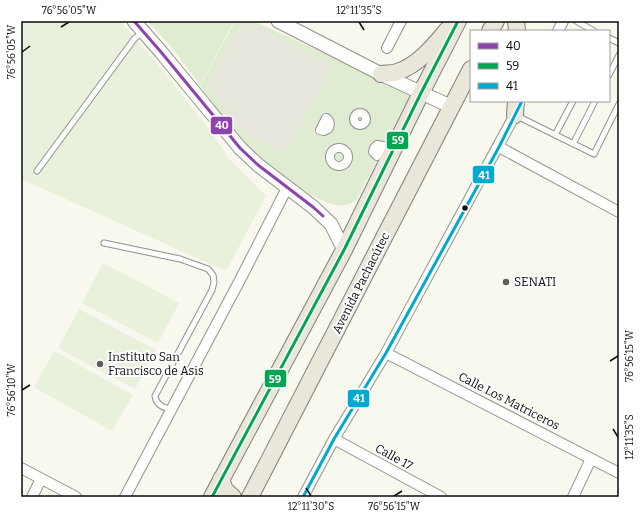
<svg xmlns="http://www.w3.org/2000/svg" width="640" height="518" font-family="Bitter,serif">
<rect width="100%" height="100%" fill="#f8f8ef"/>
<path fill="#dfecd2" d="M147 21H234L200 85 170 45Z
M235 21H253L348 64 410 95 357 199C343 211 329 204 315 197 306 193 296 189 287 183 253 162 224 118 200 86Z"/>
<path fill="#e9f0db" d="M21 21H120L156 62 210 130 229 159 266 196 226 271 21 179Z
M103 263 179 303 158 343 82 303Z
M79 309 156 350 135 389 58 348Z
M54 351 133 395 112 431 34 387Z"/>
<path fill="#e7e6dc" d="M248 23H250L332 65 285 154 242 132 208 85 235 33Z"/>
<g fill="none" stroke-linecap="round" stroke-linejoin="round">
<g stroke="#92928e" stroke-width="7">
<path id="service" d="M576 21 594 31
M609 38 619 43
M609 75 619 55
M517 116 594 154 619 104
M555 135 573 101
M573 144 595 101
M37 171 135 38 143 32
M104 243 180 259 208 269 213 275 214 282 212 290 155 396C156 405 163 407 171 410"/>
</g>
<g stroke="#92928e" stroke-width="10">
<path id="pedestrian" d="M354 119a6 6 0 1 1 12 0a6 6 0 1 1-12 0Z
M326 118C330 120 331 125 328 129L324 131 320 130Z
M377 145 383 146 377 156 373 152 374 148Z
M330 157a9 9 0 1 1 18 0a9 9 0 1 1-18 0Z"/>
</g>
<g stroke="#92928e" stroke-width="12">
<path id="minor" d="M558 31 563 21
M387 48 401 21
M499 147 619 212
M386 353 619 473
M334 439 441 497
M21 468 76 497
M32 497 41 479
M125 497 241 278 287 188
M303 497 334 439 386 353 517 111
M573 497 591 459"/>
</g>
<g stroke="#92928e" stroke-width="15">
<path id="tertiary" d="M134 21 161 52 240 148 258 165 313 207 331 224 344 250
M278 21 381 74 452 107"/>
</g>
<g stroke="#7f7f7b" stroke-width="18">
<path id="primary" d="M516 21 517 31
M490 31 496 21
M381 74C386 73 392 74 397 72 417 66 434 46 447 30
M515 115 516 101
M221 479 225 490 233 497
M212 497 344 250 421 93 458 21
M250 497 471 69"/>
</g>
<use href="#service" stroke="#fefefd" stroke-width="5"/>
<use href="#pedestrian" stroke="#fefefd" stroke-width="8"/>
<use href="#minor" stroke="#fefefd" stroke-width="10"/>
<use href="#tertiary" stroke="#fefefd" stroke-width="13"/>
<use href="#primary" stroke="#e9e7da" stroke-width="16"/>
<g stroke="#fff" stroke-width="6">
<path id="bus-1" d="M134 21 161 52 240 148 258 165 313 207 323 216"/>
</g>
<g stroke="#fff" stroke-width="6">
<path id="bus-2" d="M212 497 344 250 421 93 458 21"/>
</g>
<g stroke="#fff" stroke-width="6">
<path id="bus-3" d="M303 497 334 439 386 353 499 147 522 101"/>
</g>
<use href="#bus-1" stroke="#8e44ad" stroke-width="3"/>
<use href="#bus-2" stroke="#00a651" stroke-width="3"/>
<use href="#bus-3" stroke="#00a9ce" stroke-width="3"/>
</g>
<path fill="none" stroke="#0b0b0b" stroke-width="1.5" d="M359 22 364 30M61 27 69 22M22 52 30 46M610 361 618 356M22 390 30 385M613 429 618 437M306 488 311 496M394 496 402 491"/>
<circle fill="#0b0b0b" stroke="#fff" stroke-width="1.5" cx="465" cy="208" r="3.5"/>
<g fill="#5e5e5b" stroke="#fff" stroke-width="1.5">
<circle cx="506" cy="282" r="4"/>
<circle cx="100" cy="364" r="4"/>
</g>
<g text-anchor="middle" stroke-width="4" stroke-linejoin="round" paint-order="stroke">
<g font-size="12" fill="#0b0b0b" stroke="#fff" text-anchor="start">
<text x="514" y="286">SENATI</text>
<text x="108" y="361">Instituto San<tspan x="108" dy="14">Francisco de Asis</tspan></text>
</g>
<g font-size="12" fill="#0b0b0b" stroke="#fff">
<text transform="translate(361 283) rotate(-63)" y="4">Avenida Pachacútec</text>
<text transform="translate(509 401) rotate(27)" y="4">Calle Los Matriceros</text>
<text transform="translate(394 457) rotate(29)" y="4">Calle 17</text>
</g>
</g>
<g stroke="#fff" stroke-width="1.5">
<rect x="210" y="116" width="23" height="19" rx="4" fill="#8e44ad"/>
<rect x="386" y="131" width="23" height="19" rx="4" fill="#00a651"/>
<rect x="472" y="165" width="23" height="19" rx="4" fill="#00a9ce"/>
<rect x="264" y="369" width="23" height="19" rx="4" fill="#00a651"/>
<rect x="347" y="389" width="23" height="19" rx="4" fill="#00a9ce"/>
</g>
<g font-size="11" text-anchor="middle" font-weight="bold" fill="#fff">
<text x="222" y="129">40</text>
<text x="398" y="144">59</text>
<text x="484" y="179">41</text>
<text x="275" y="383">59</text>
<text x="359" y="402">41</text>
</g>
<rect width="640" height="518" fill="none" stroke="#ffffff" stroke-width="44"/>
<rect x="470" y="30" width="140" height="72" fill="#ffffff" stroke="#9d9d9d"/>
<rect x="478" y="43" width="20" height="6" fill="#8e44ad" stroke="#9d9d9d"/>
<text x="506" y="50" font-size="12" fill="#0b0b0b">40</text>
<rect x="478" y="63" width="20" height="6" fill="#00a651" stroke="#9d9d9d"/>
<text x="506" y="70" font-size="12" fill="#0b0b0b">59</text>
<rect x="478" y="83" width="20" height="6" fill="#00a9ce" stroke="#9d9d9d"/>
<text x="506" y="90" font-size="12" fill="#0b0b0b">41</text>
<rect x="22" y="22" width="596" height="474" fill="none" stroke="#0b0b0b" stroke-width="1.5"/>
<g font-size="10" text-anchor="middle" fill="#0b0b0b">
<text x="69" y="14">76°56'05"W</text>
<text x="359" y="14">12°11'35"S</text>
<text transform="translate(11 52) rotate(-90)" y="4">76°56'05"W</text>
<text transform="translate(629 356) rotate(-90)" y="4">76°56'15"W</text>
<text transform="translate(11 390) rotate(-90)" y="4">76°56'10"W</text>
<text transform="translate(629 437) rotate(-90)" y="4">12°11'35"S</text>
<text x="311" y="510">12°11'30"S</text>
<text x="394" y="510">76°56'15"W</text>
</g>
</svg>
